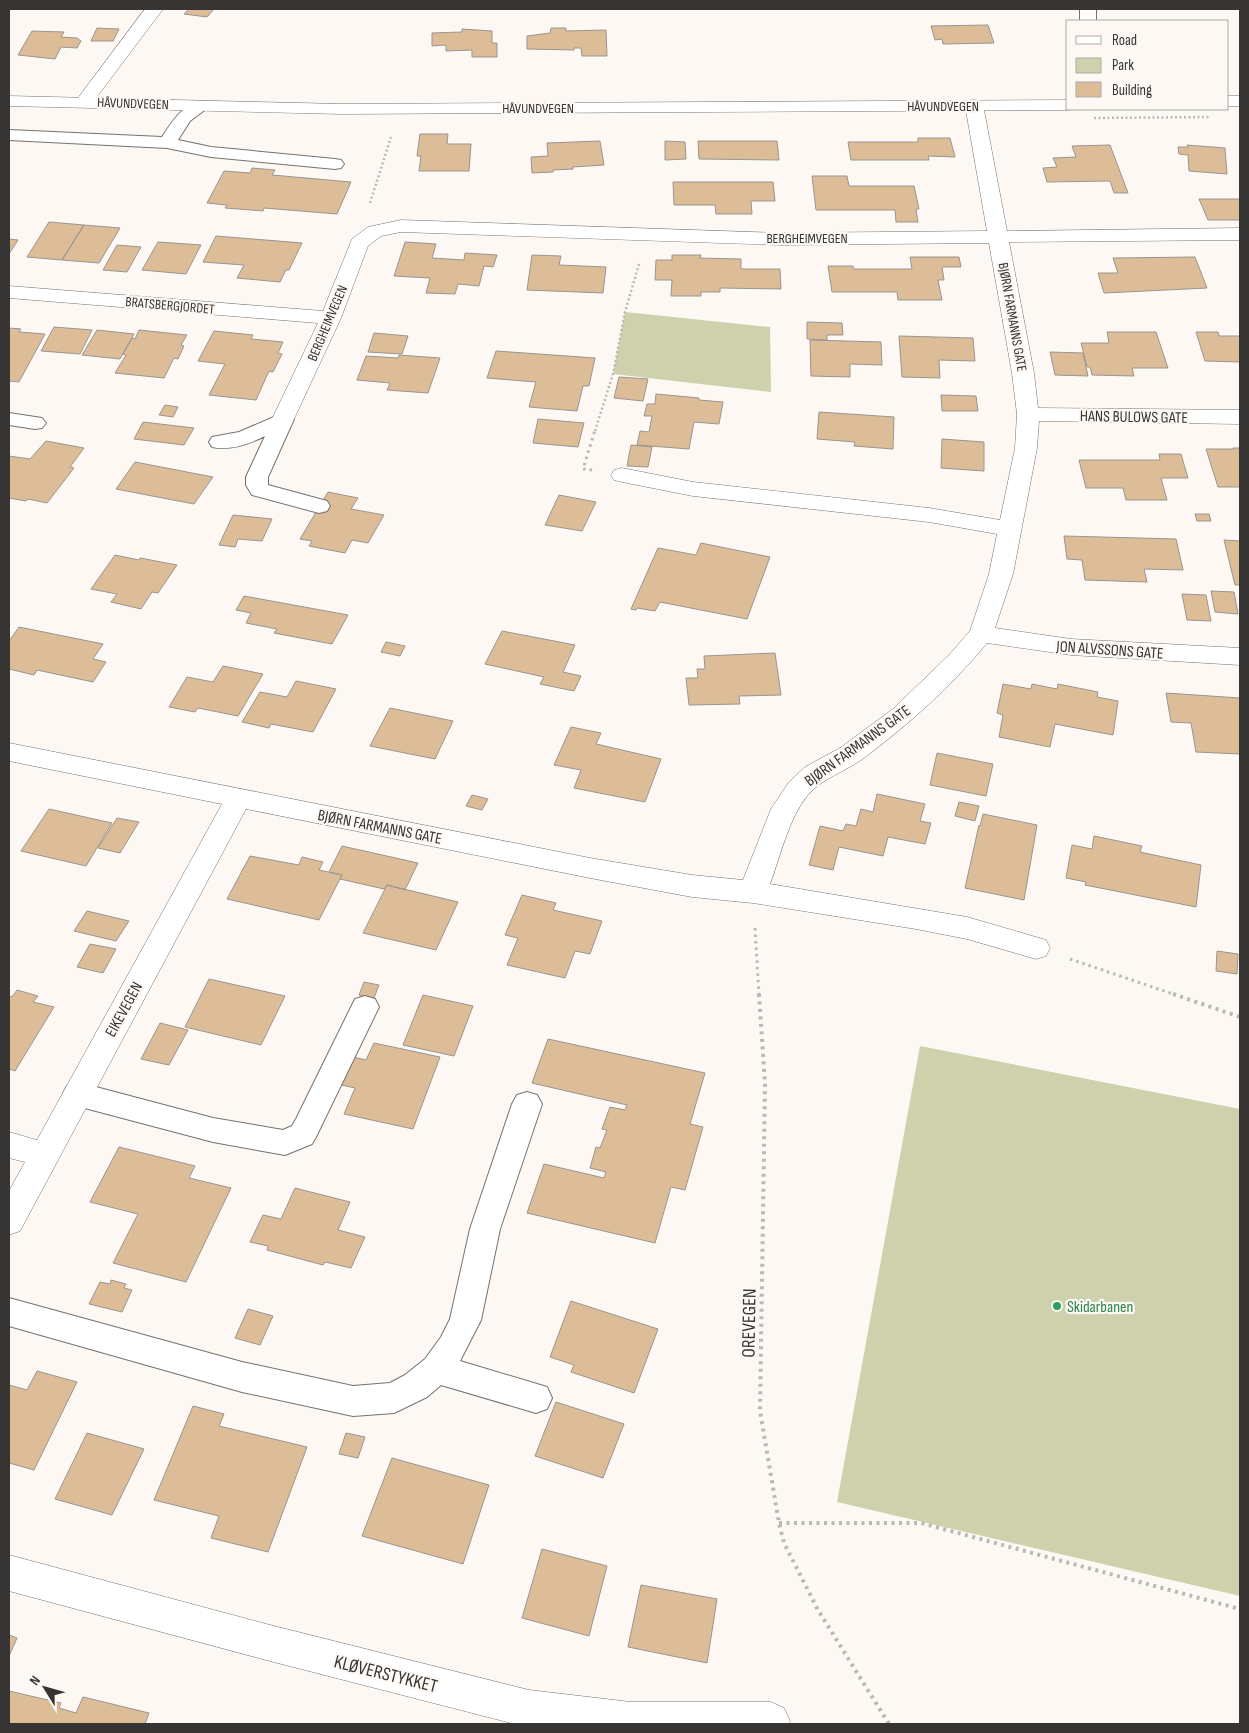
<svg xmlns="http://www.w3.org/2000/svg" width="1249" height="1733" font-family="'Sofia Sans Condensed',sans-serif">
<rect width="100%" height="100%" fill="#fdf8f3"/>
<path fill="#ced2ac" d="M625 312 770 327 771 392 613 374Z
M920 1046 1240 1109V1596L837 1502Z"/>
<path fill="#ddbd98" stroke="#999590" d="M189 9H214L207 17 184 14Z
M988 25 994 43 943 44 942 39 935 40 931 26Z
M97 28 119 29 113 41H91Z
M551 28H566V31L606 30 607 56H582L581 48H574V50L527 49V36L550 33Z
M462 29 492 31V43H497V57H472V50L446 51V45L432 46V33L462 32Z
M32 31 64 32 61 37 77 38 81 41 77 48 61 47 55 59 18 55Z
M420 134H448L447 144H471L469 171H419L421 156H417Z
M918 138H950L955 157 928 156 929 160H851L848 142H918Z
M600 141 604 165 573 167V169L553 170V172L532 173 531 157 548 156 547 143Z
M665 141 685 142 686 159 665 160Z
M698 141H777L779 160 699 159Z
M1110 145 1128 193H1114L1110 181 1047 182 1043 168 1057 167 1053 158 1076 157 1072 146Z
M1187 145 1225 148 1227 174 1189 171 1188 155 1179 154 1178 147H1188Z
M252 168 275 170 272 175 351 182 337 214 264 208 263 211 225 208 227 205 207 203 224 171 250 173Z
M812 176H847L849 186H914L919 209H916L918 222H896L895 210H816Z
M673 182H773L775 201H751L752 214H716L715 205H674Z
M1199 199H1240V220H1208Z
M49 222 84 225 62 260 27 257Z
M84 225 120 228 99 263 62 260Z
M216 236 302 243 289 270H286L280 282 237 278 244 265 203 262Z
M9 239 18 240 9 254Z
M158 242 201 245 186 274 142 270Z
M405 242 436 244 432 258 464 260 465 253 497 255 493 267 484 266 479 286 458 284 455 294 426 293 430 278 394 276Z
M117 245 141 247 127 272 103 270Z
M532 255 561 256 559 265 606 267 603 293 527 290Z
M672 255H701L700 258 741 259V269H780L781 289 720 288V292H701V296H671L672 280H655L656 260H672Z
M910 257H959L961 267H942L944 280H938L942 300H898L897 292H832L828 266H853L854 269H912Z
M1195 257 1207 288 1104 293 1098 273H1118L1113 258Z
M807 322 842 323 843 335H827V340L807 339Z
M54 327 92 330 80 354 41 351Z
M9 328 21 329 19 332 45 334 19 382 9 381Z
M97 330 134 334 120 359 82 355Z
M139 330 187 335 181 345 184 346 178 359 174 358 164 378 115 373 126 355 123 354 132 338 135 339Z
M214 331 253 335 251 339 283 342 278 353 282 354 273 372 269 371 256 400 209 395 225 364 198 361Z
M1107 332H1156L1168 368H1132L1134 376 1092 375 1090 367H1087L1081 343H1109Z
M1196 332H1218L1219 336H1240V362L1205 361Z
M374 333 408 336 402 354 368 352Z
M899 336 973 338 975 361 939 360 940 378 902 377Z
M810 340 881 342 882 365 850 364V377L811 376Z
M496 351 595 358 589 386H583L577 411 529 407 536 382 487 378Z
M1050 352 1083 353 1088 376 1055 375Z
M399 355 440 358 428 393 387 390 390 383 357 380 366 356 398 358Z
M619 377 648 379 643 401 614 398Z
M656 394 699 398V400L723 402 719 424 694 422 689 449 637 445 640 431 649 432 652 416H644L647 404H655Z
M941 395 976 396 978 411H942Z
M165 405 178 407 173 417 159 415Z
M819 412 894 417 893 449 854 446 855 442 817 439Z
M538 419 584 423 578 447 533 443Z
M143 422 194 428 184 445 134 439Z
M942 439 984 442V471L941 468Z
M46 441 84 448 70 467 74 468 47 503 28 499 26 501 9 498V456L30 459Z
M631 445 652 447 648 467 627 466Z
M1233 448H1240V487H1218L1206 449H1234Z
M1159 454H1181L1188 478H1161L1167 500H1126L1123 488H1086L1079 460H1160Z
M135 462 213 477 194 504 116 489Z
M328 492 358 498 351 509 384 515 368 543 352 540 345 553 309 546 312 541 300 539Z
M559 495 596 502 582 531 545 525Z
M1195 514H1209L1211 521H1197Z
M233 515 272 519 262 541 238 539 235 547 219 545Z
M1064 536 1176 539 1183 570 1144 569 1147 582 1085 580 1082 560 1067 559Z
M1224 540 1240 541V585H1235Z
M701 543 770 557 747 619 660 602 655 611 637 608 636 610 631 609 658 548 696 555Z
M115 555 139 560 140 558 177 565 158 593 152 592 141 609 111 602 117 594 91 589Z
M1211 591 1234 592 1238 614 1215 612Z
M1182 594 1206 595 1211 621 1187 620Z
M244 596 348 615 332 644 274 633 277 629 246 623 251 613 236 610Z
M19 627 103 644 93 659 106 662 93 682 37 670 34 675 9 669V641Z
M502 631 575 645 563 672 581 676 574 691 540 684 544 677 485 664Z
M386 642 405 646 400 656 381 652Z
M775 653 781 695 739 696 740 704 689 705 686 678H698L697 669H705L704 656Z
M223 666 263 674 238 716 198 708 195 712 169 707 187 677 213 682Z
M296 681 336 689 313 732 271 724 269 728 242 722 260 692 287 697Z
M1003 684 1031 689 1032 684 1057 689 1058 684 1098 692 1097 697 1118 701 1113 735 1055 724 1050 747 999 737 1003 715 997 713Z
M1166 693 1240 698V754L1196 752 1191 723 1171 722Z
M390 708 453 721 435 759 370 746Z
M571 727 601 733 596 744 661 759 645 802 574 788 581 770 554 765Z
M937 753 993 764 986 796 930 785Z
M877 794 925 804 920 821 931 823 925 844 888 837 883 856 839 847 833 870 809 865 820 826 843 831 846 824 856 826 861 809 873 812Z
M472 795 488 799 482 810 466 806Z
M959 802 979 806 975 821 955 816Z
M49 809 112 823 86 866 21 851Z
M983 814 1037 825 1024 900 965 888 979 825 980 826Z
M117 818 139 822 120 853 98 848Z
M1094 836 1142 846 1140 852 1201 865 1196 907 1085 885 1086 882 1066 878 1072 845 1092 849Z
M342 846 418 863 405 890 387 885 384 889 340 879 342 875 329 872Z
M250 856 299 865 302 857 323 862 319 870 342 875 319 920 227 899Z
M387 885 458 902 436 950 363 933Z
M522 895 556 903 553 910 602 921 590 954 575 951 565 978 507 965 518 938 505 935Z
M87 911 129 921 116 941 74 931Z
M90 944 116 949 103 973 77 967Z
M1217 951 1238 954 1237 974 1216 971Z
M209 979 285 996 261 1045 185 1027Z
M364 982 379 985 374 998 359 995Z
M17 990 38 996 33 1002 54 1007 15 1071 9 1069V996L12 997Z
M423 995 473 1006 454 1056 403 1045Z
M160 1023 188 1030 169 1065 141 1059Z
M548 1039 705 1073 690 1124 703 1127 685 1190 671 1187 655 1243 527 1213 544 1164 604 1178 606 1172 590 1168 596 1147 600 1148 607 1130 602 1129 610 1107 625 1110 627 1105 532 1083Z
M374 1043 440 1057 413 1129 344 1114 355 1088 341 1085 353 1057 366 1060Z
M119 1147 195 1166 189 1178 231 1188 186 1282 113 1263 138 1214 90 1202Z
M295 1188 350 1202 338 1230 365 1237 351 1268 325 1262 323 1265 267 1250 268 1246 250 1242 263 1215 281 1219Z
M111 1280 126 1284 124 1288 132 1290 122 1312 89 1304 100 1282 110 1284Z
M571 1301 658 1329 634 1393 571 1372 574 1365 550 1357Z
M248 1309 273 1316 260 1345 235 1338Z
M37 1371 77 1382 34 1470 9 1463V1385L27 1390Z
M556 1402 624 1424 603 1478 535 1456Z
M193 1406 224 1414 219 1426 307 1447 268 1552 211 1538 219 1516 154 1500Z
M87 1433 144 1449 112 1515 55 1499Z
M346 1433 365 1437 358 1458 339 1454Z
M392 1458 489 1485 463 1564 362 1536Z
M542 1549 607 1566 589 1636 522 1618Z
M641 1585 717 1599 707 1663 628 1647Z
M9 1635 17 1638 9 1656Z
M9 1691 61 1703 59 1708 76 1713 83 1697 149 1713 145 1724H9Z"/>
<g fill="none" stroke-linecap="round" stroke-linejoin="round">
<g stroke="#76716d" stroke-width="2">
<path id="lane" d="M1080 9H1096V21H1080Z
M201 101 207 102 210 106 190 121 178 140 211 147 335 159 341 160 344 164 341 168 335 169 211 157 167 148 9 140V130L162 137C172 122 181 106 201 101Z
M9 413 42 418 46 423 42 428 35 429 9 425Z
M283 413 290 414 294 419 268 477V485L327 501 330 506 327 511 319 513 252 495 246 485V477L265 436C249 444 230 451 212 447L209 442 212 437 239 432Z
M365 996 375 999 379 1007 316 1137 312 1144 285 1155 213 1142 77 1106 67 1102 63 1094 67 1086 77 1082 213 1118 283 1130 292 1126 296 1119 355 999Z
M527 1092 537 1095 542 1104 500 1229 481 1320 460 1361 547 1387 552 1398 547 1409 536 1413 441 1385 427 1397 394 1413 353 1416 242 1392 9 1326V1298L242 1362 353 1386 390 1383 405 1375 425 1359 441 1337 450 1319 470 1229 512 1104 517 1095Z"/>
</g>
<g stroke="#76716d" stroke-width="1">
<path id="street" d="M145 9H163L90 106 84 107 78 106 75 102 78 98Z
M974 100 980 101 983 105 1007 231 1240 228V240L1009 242 1034 373 1038 408 1240 410V424L1039 421 1037 448 1013 574 995 628 1071 639 1240 648V665L1071 655 987 643C950 688 910 723 864 758 845 772 822 778 807 796 789 818 780 857 770 884L967 917 1046 940 1050 948 1046 956 1036 959 967 939 916 929 753 903 692 897 590 878 246 809 20 1231 9 1235V1191L25 1162 9 1158V1132L37 1140 222 804 9 761V743L590 858 692 875 743 880 771 809 789 782 805 767 840 748 893 709 949 655 970 631 989 574 997 534 929 522 693 496 622 482 614 480 611 475 614 470 622 468 693 482 929 508 1000 520 1015 448 1017 414 1012 373 989 243 781 245 401 232 381 236 368 246 341 318 294 419 291 424 283 426 275 424 272 419 318 323 9 298V286L323 311 352 239 368 227 401 220 781 233 987 231 965 105 968 101Z
M9 1555 266 1624 529 1690 631 1702H771L784 1708 790 1721 789 1724H515L266 1660 9 1591Z"/>
</g>
<g stroke="#76716d" stroke-width="1">
<path id="secondary" d="M9 96 342 104 1068 100V109H1075L1068 110 342 114 9 106Z
M1228 96H1240V106H1228Z"/>
</g>
<path stroke="#bcb8b4" stroke-width="2.5" stroke-dasharray="2 2.5" stroke-linecap="butt" d="M1094 118 1210 117
M370 203 391 137
M595 431 613 374 625 312 639 264"/>
<path stroke="#bcb8b4" stroke-width="3" stroke-dasharray="2.5 4" stroke-linecap="butt" d="M592 470 583 469 595 430
M755 928 759 995
M1070 959 1176 995"/>
<path stroke="#bcb8b4" stroke-width="4" stroke-dasharray="3 4.5" stroke-linecap="butt" d="M759 994 765 1084 760 1411 779 1523 784 1543 818 1610 889 1724
M1173 994 1240 1017
M779 1523H921L1240 1609"/>
<use href="#lane" fill="#fff" fill-rule="evenodd"/>
<use href="#street" fill="#fff" fill-rule="evenodd"/>
<use href="#secondary" fill="#fff" fill-rule="evenodd"/>
</g>
<circle fill="#2e9e5b" stroke="#fdf8f3" stroke-width="2" cx="1057" cy="1306" r="5"/>
<g text-anchor="middle" stroke-width="4.5" stroke-linejoin="round" paint-order="stroke">
<g font-size="14" fill="#373533" stroke="#fdf8f3">
<text transform="translate(133 103) rotate(2)" y="5">HÅVUNDVEGEN</text>
<text x="943" y="111">HÅVUNDVEGEN</text>
<text x="538" y="113">HÅVUNDVEGEN</text>
<text x="807" y="243">BERGHEIMVEGEN</text>
<text transform="translate(170 305) rotate(5)" y="5">BRATSBERGJORDET</text>
<text transform="translate(1013 317) rotate(80)" y="5">BJØRN FARMANNS GATE</text>
<text transform="translate(327 323) rotate(-67)" y="5">BERGHEIMVEGEN</text>
</g>
<g font-size="16" fill="#373533" stroke="#fdf8f3">
<text transform="translate(1134 416) rotate(1)" y="6">HANS BULOWS GATE</text>
<text transform="translate(1110 649) rotate(4)" y="6">JON ALVSSONS GATE</text>
<text transform="translate(857 745) rotate(-36)" y="6">BJØRN FARMANNS GATE</text>
<text transform="translate(380 826) rotate(11)" y="6">BJØRN FARMANNS GATE</text>
<text transform="translate(123 1009) rotate(-61)" y="6">EIKEVEGEN</text>
</g>
<g font-size="16" fill="#27864d" stroke="#fdf8f3" text-anchor="start">
<text x="1067" y="1312">Skidarbanen</text>
</g>
<g font-size="19" fill="#373533" stroke="#fdf8f3">
<text transform="translate(748 1323) rotate(-89)" y="7">OREVEGEN</text>
<text transform="translate(386 1673) rotate(14)" y="7">KLØVERSTYKKET</text>
</g>
</g>
<rect width="1249" height="1733" fill="none" stroke="#373533" stroke-width="20"/>
<rect x="1066" y="20" width="162" height="90" fill="#fdf8f3" stroke="#aeaaa6"/>
<rect x="1076" y="36" width="25" height="8" fill="#ffffff" stroke="#aeaaa6"/>
<text x="1112" y="45" font-size="15" fill="#373533">Road</text>
<rect x="1076" y="58" width="25" height="15" fill="#ced2ac" stroke="#aeaaa6"/>
<text x="1112" y="70" font-size="15" fill="#373533">Park</text>
<rect x="1076" y="82" width="25" height="15" fill="#ddbd98" stroke="#aeaaa6"/>
<text x="1112" y="95" font-size="15" fill="#373533">Building</text>
<g transform="translate(45 1688) rotate(307)" stroke="#fdf8f3" stroke-width="4" paint-order="stroke">
<path d="M0-4L9 19L0 12L-9 19Z" fill="#373533"/>
<text y="-8" font-size="14" font-weight="bold" text-anchor="middle" fill="#373533">N</text>
</g>
</svg>
